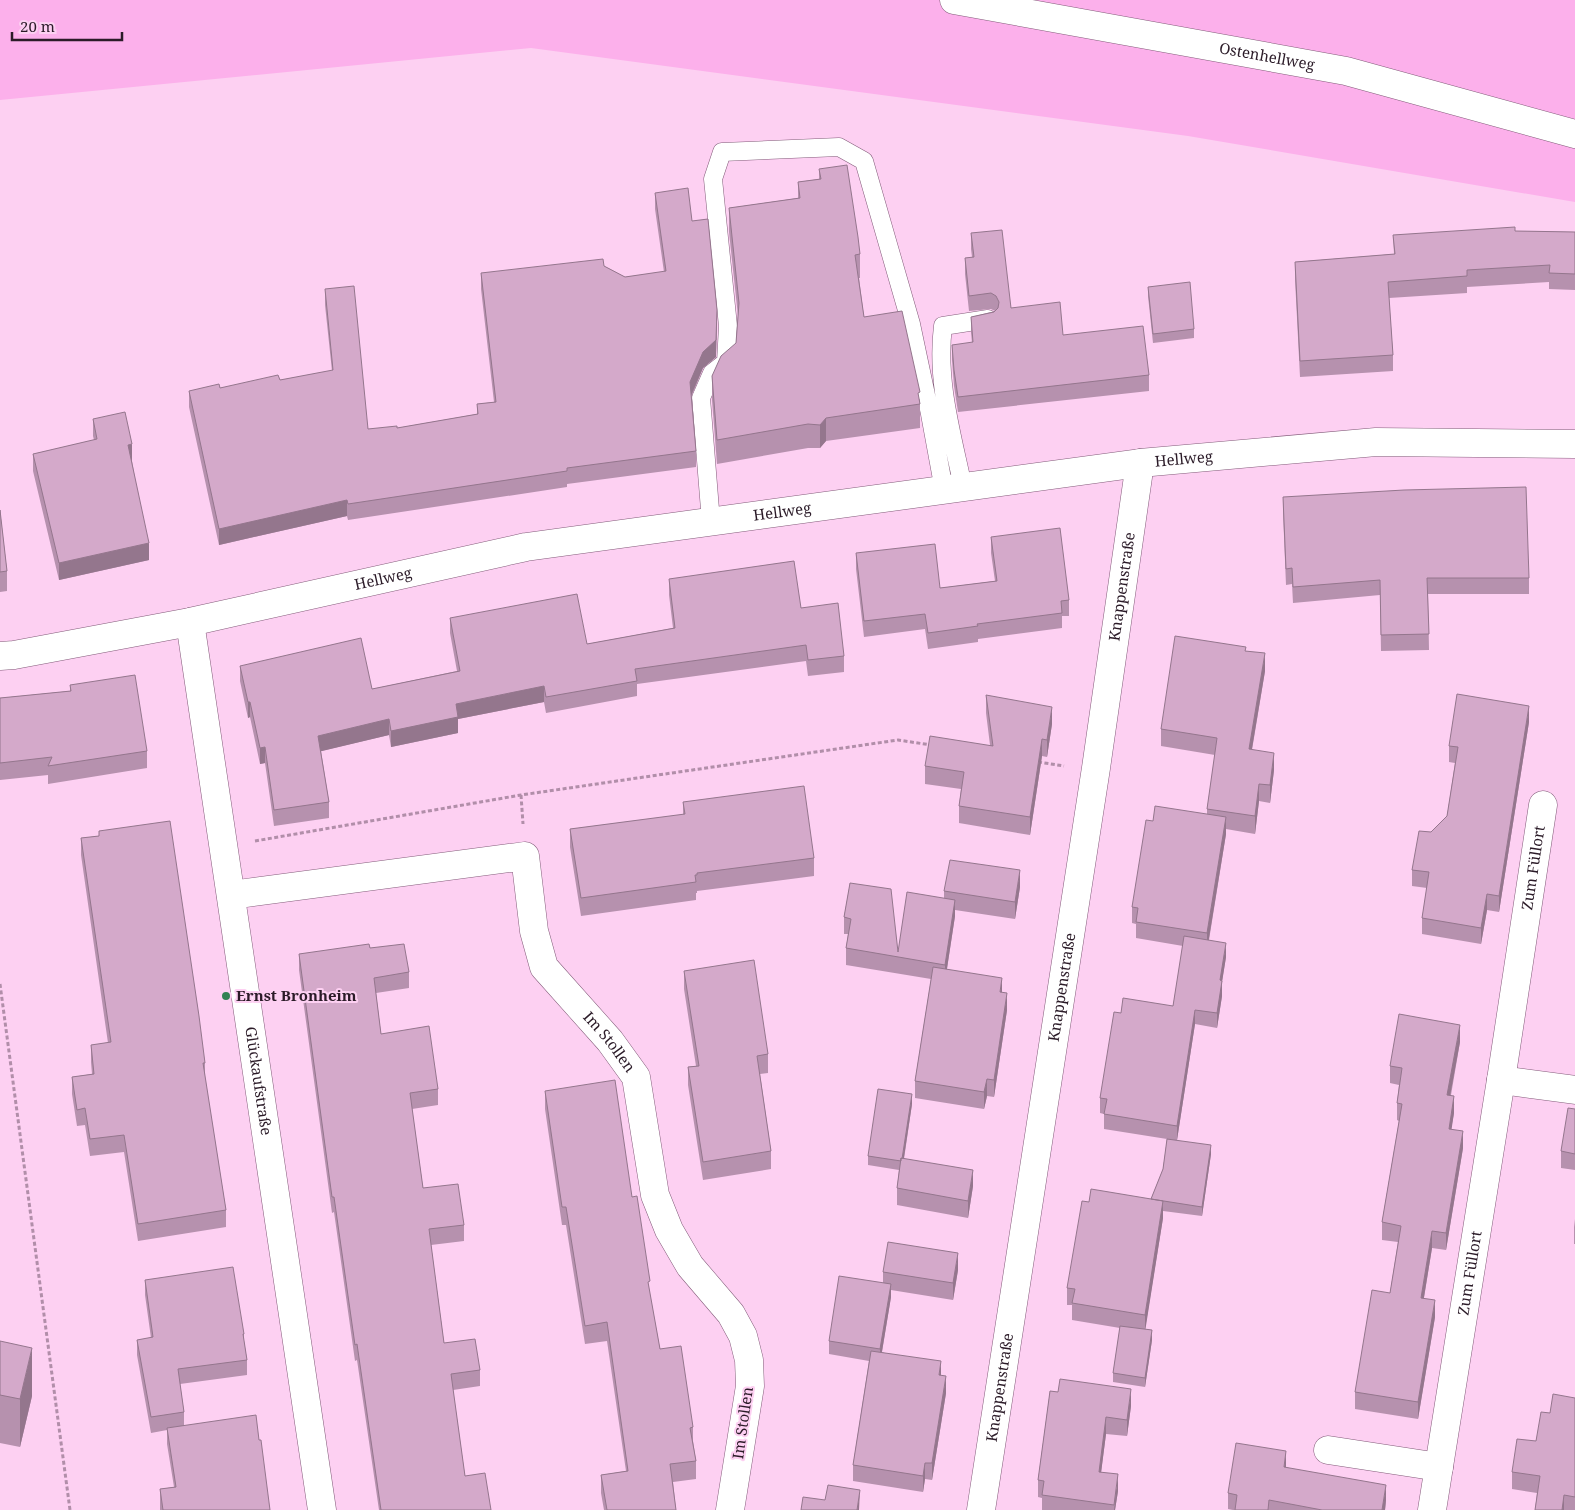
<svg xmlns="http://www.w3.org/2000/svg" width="1575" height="1510" font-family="'Noto Serif',serif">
<rect width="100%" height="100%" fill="#fdd0f2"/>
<path fill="#fcb0eb" d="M0 0H1575V202L1188 136 531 48 0 100Z"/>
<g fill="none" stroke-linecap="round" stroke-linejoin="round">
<g stroke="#835c7a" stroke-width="19">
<path id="lane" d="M963 487C952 434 936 381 943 326L988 319
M711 522 701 398 712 373 726 362 728 326 713 179 722 152 839 147 864 161 911 324 930 414 944 490"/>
</g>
<g stroke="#835c7a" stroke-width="29">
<g id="street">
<path id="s1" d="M190 622 322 1510"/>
<path id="s2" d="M0 656 14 655 190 622 526 547 1140 463 1376 442 1575 444"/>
<path id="s3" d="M231 895 525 856 534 931 544 967 610 1041 636 1077 655 1195 669 1230 690 1266 731 1314 743 1336 749 1360 750 1386 730 1510"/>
<path d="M1501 1080 1575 1090"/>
<path d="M1328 1450 1439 1467"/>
<path id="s4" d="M981 1510 1096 768 1140 463"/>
<path id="s5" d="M1432 1510 1501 1080 1543 805"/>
</g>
</g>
<g stroke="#835c7a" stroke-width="29">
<g id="secondary">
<path id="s6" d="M954 0 1346 71 1575 134"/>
</g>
</g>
<path stroke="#b18ea9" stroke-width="3" stroke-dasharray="4 2.5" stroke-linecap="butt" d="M1038 762 1064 766
M521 795 523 824
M255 841 521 795 898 740 931 745
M0 984 70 1510"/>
<use href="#lane" stroke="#fff" stroke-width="18"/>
<use href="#street" stroke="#fff" stroke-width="28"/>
<use href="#secondary" stroke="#fff" stroke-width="28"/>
</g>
<path fill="#b691ae" d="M819 169 860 254V278H859L864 317 920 400V428L826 441 820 448H808L717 464 712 400V376L736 343 738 316 729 232V208L798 198V182L819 179Z
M655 193 692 221 717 326 716 357 703 368 692 396 696 451V467L567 484V487L348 520 347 516 219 545 189 407V391L220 388 280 380 332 371 325 305V289L368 429 397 428 477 414V404L494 402 481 289V273L604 266 625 277 664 272 655 209Z
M1515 231 1575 232V290L1549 289V282L1467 287V293L1389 298 1393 355V371L1300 377 1295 279V262L1394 254 1393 235Z
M971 233 1011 308 1063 335 1149 375V391L958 412 954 386 952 360V345L972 343 971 332V317L995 311 991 309 969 311 965 274V258L972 257 971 249Z
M1148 287 1194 329V338L1153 343 1148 296Z
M93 419 132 461 149 560 59 580 33 471V454L94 440 93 436Z
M1283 497 1529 578V594H1428L1429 650 1381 651 1380 595 1293 603 1292 584 1286 585 1283 512Z
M0 510 7 571V591L0 592Z
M991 537 1069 600V616H1062V628L978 639V642L928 649 925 629 864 637 856 569V553L940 588 995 581 991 553Z
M669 579 801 608 844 656V672L808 676 806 661 637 684V696L546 713 544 702 458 719V733L391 747 389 735 321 751 329 802V818L274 826 265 763 260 764 250 717 248 718 240 681V666L372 689 457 671 450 633V618L587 644 673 628 669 595Z
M1246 651 1265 671 1252 750 1274 770 1270 803 1259 801 1255 834 1226 829V834L1209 940 1226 957 1222 981V996L1217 1028 1195 1024 1177 1140 1211 1154 1202 1216 1163 1211V1218L1145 1329 1152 1340 1145 1387 1113 1382V1373L1120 1328 1072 1320V1305H1067V1288L1089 1202 1151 1199 1163 1169 1167 1139 1104 1129V1114L1100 1113V1098L1121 1013 1173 1006 1183 946 1136 938V924L1132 923V907L1153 821 1207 814V809L1215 755 1161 746V729Z
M70 685 147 751V768L48 784V775L0 780V698L70 691Z
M986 695 1052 724 1047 757 1042 756 1030 835 959 823V806L961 789 925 784V766L990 745 986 713Z
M1529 722 1499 912 1487 910 1481 944 1422 934V918L1427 888 1412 886V870L1431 832 1447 816 1455 763 1449 762V746Z
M683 802 814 858V876L697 891V893H696V900L581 916 570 847V829L683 815Z
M99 831 205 1063V1079L226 1210V1227L138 1241 124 1152 90 1156 85 1125 77 1126 72 1094V1077L92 1074 91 1062V1045L108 1043 81 855V838L99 836Z
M850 883 898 952 944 898V891L1020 887 1015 919 955 910V916L947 969 1002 993 1007 1010 994 1097 987 1096 984 1109 915 1098V1081L931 979 846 965V948L848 934H844V917Z
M370 948 409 972V988L376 993 381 1034 438 1089V1105L412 1109 423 1188 464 1225V1241L431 1245 444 1343 480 1370V1386L453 1390 465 1476 491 1510H379L357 1360 355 1361 334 1212 332 1213 299 970V954Z
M684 971 768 1054V1073L760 1074 771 1151V1169L703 1180 688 1085V1067L696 1066 684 989Z
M1460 1042 1451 1095 1454 1113 1451 1129 1463 1148 1446 1250 1432 1248 1424 1298 1435 1317 1418 1419 1355 1409V1392L1390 1293 1398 1242 1382 1240V1222L1399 1121 1397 1120V1103L1399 1085 1390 1083V1066Z
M545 1091 632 1197 660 1349 693 1427V1441L696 1461V1479L673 1482 676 1510H604L601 1493V1475L626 1471 607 1341 585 1344 566 1225H562L545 1109Z
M912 1104 904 1159 973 1186 968 1218 897 1205V1188L899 1170 868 1165V1156Z
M1575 1109V1170L1561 1168V1151Z
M1575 1219V1244H1574V1227Z
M958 1270 953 1300 891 1290V1297L882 1352 941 1375 946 1393 932 1480 925 1479 923 1492 853 1481V1465L869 1361 829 1354V1341L883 1283V1272Z
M145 1280 244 1334V1341L247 1360V1375L180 1384 184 1412V1425L270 1510H160V1489L174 1487 167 1444V1430L151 1433 137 1355V1340L151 1338 145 1295Z
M0 1341 32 1396 20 1447 0 1443Z
M1050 1391 1131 1406 1127 1436 1106 1434 1101 1472 1118 1491 1115 1510H1042V1498L1038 1497V1480Z
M1575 1398V1510H1535L1537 1493 1512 1489V1472L1536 1441 1550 1413Z
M1286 1467 1386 1500 1385 1510H1233L1228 1509V1493Z"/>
<path fill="#94768d" d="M717 310 716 357 703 368 690 398V382Z
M826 418V441L820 448V425Z
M132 444V461L128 462V445Z
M347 500V516L219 545V529Z
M149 543V560L59 580V563Z
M1265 653V671L1249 766V749Z
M544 686V702L458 719V733L391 747V731L456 704Z
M248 702H250V717L248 718Z
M1529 706V722L1499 912V896Z
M1052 707V724L1047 757V740Z
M389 719V735L318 752V736Z
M1042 739V756L1030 835V817Z
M265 747V763L260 764V748Z
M1274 753V770L1270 803V785Z
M1259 784V801L1255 834V816Z
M1226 817V834L1207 950V933Z
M1020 870V887L1015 919V902Z
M1487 894V910L1481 944V928Z
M955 900V916L945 981V965Z
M1226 943V957L1220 995V980Z
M1002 978V995L1000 992Z
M1222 981V996L1217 1028V1013Z
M1007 993V1010L994 1097V1080Z
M1195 1010V1024L1177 1140V1126Z
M1460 1025V1042L1447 1112V1095Z
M987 1079V1096L984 1109V1092Z
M912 1094V1104L902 1170V1161Z
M1454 1096V1113L1449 1146V1129Z
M1463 1131V1148L1446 1250V1233Z
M1211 1145V1154L1202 1216V1207Z
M973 1170V1186L968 1218V1201Z
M1163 1201V1218L1145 1332V1315Z
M1432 1231V1248L1421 1315V1298Z
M958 1253V1270L953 1300V1283Z
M891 1284V1297L880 1363V1349Z
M1435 1300V1317L1418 1419V1402Z
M1152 1330V1340L1145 1387V1378Z
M32 1348V1396L20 1447V1399Z
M941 1361V1378L939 1375Z
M946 1376V1393L932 1480V1463Z
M1131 1389V1406L1127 1436V1420Z
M1106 1417V1434L1099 1489V1472Z
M1286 1451V1467H1284Z
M925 1463V1479L923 1492V1476Z
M1118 1474V1491L1115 1510H1114Z
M1386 1485V1500L1385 1510H1382Z
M860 1490 859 1510H857Z
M1564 1495V1510H1562Z"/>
<path fill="#d4a9ca" stroke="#94768d" d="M847 165 858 237 860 254 855 255 864 317 902 311 920 392 918 393 920 404 826 418 820 425 808 424 717 440 712 376 721 356 736 343 739 303 729 208 800 198 798 182 821 179 819 169Z
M688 188 692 221 708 219 717 310 716 340 703 352 690 382 696 451 567 468V471L348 504 347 500 219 529 189 391 219 384 220 388 278 375 280 380 333 370 325 289 354 286 368 429 397 426V428L478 414 477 404 496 402 481 273 603 259 604 266 625 277 666 271 655 193Z
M1515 227V231L1575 232V274L1549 273 1550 265 1467 270V276L1388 282 1393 355 1300 361 1295 262 1395 254 1393 235Z
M1002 230 1011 308 1060 302 1063 335 1143 326 1149 375 958 397 954 370 952 345 973 342 971 317 994 312 998 308 999 302 996 296 991 293 969 296 965 258 974 257 971 233Z
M1190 282 1194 329 1153 334 1148 287Z
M125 412 132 444 128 445 149 543 59 563 33 454 97 439 93 419Z
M1526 487 1529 578H1427L1429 634 1381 635 1380 580 1293 587 1292 568 1286 569 1283 497 1404 490Z
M0 510 7 571 0 572Z
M1060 528 1069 600 1061 601 1062 613 977 624 978 626 928 633 925 614 864 621 856 553 935 544 940 588 997 581 991 537Z
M794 561 801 608 838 603 844 656 808 660 806 645 635 669 637 681 546 697 544 686 456 704 458 717 391 731 389 719 318 736 329 802 274 810 265 747 260 748 250 702H248L240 666 361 638 372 689 460 671 450 618 577 594 587 644 675 628 669 579Z
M1175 636 1246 647 1245 651 1265 653 1249 749 1274 753 1270 785 1259 784 1255 816 1207 809 1217 738 1161 729Z
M135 675 147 751 48 766 52 757 0 763V698L71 691 70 685Z
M1457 694 1529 706 1499 896 1487 894 1481 928 1422 918 1429 872 1412 870 1419 831 1431 832 1447 816 1458 747 1449 746Z
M986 695 1052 707 1047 740 1042 739 1030 817 959 806 964 772 925 766 930 736 993 746Z
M804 786 814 858 697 873V875H695L696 882 581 898 570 829 685 814 683 802Z
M1155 806 1226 817 1207 933 1136 922 1138 908 1132 907 1146 820 1153 821Z
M170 821 199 1016 205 1063H203L226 1210 138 1224 124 1135 90 1139 85 1108 77 1110 72 1077 94 1074 91 1045 111 1042 81 838 99 836V831Z
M950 860 1020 870 1015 902 944 891Z
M850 883 891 889 898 952 907 892 955 900 945 965 846 948 851 919 844 917Z
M1184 936 1226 943 1220 980 1222 981 1217 1013 1195 1010 1177 1126 1104 1114 1107 1099 1100 1098 1114 1012 1121 1013 1123 998 1173 1006Z
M369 944 370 948 404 944 409 972 374 978 381 1034 429 1026 438 1089 410 1093 423 1188 458 1184 464 1225 429 1229 444 1343 475 1339 480 1370 451 1374 465 1476 485 1473 491 1510H381L357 1344 355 1345 334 1197H332L299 954Z
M754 960 768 1054 757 1056 771 1151 703 1162 688 1067 699 1066 684 971Z
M933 967 1002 978 1000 992 1007 993 994 1080 987 1079 984 1092 915 1081Z
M1399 1014 1460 1025 1447 1095 1454 1096 1449 1129 1463 1131 1446 1233 1432 1231 1421 1298 1435 1300 1418 1402 1355 1392 1372 1290 1390 1293 1401 1226 1382 1222 1402 1104 1397 1103 1402 1068 1390 1066Z
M615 1080 632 1197 637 1196 650 1281 648 1282 660 1349 681 1346 693 1427 690 1428 696 1461 670 1464 676 1510H607L601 1475 628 1471 607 1322 585 1326 566 1207H562L545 1091Z
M878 1089 912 1094 902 1159 901 1158V1161L868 1156Z
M1568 1108 1575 1109V1154L1561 1151Z
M1167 1139 1211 1145 1202 1207 1151 1199 1163 1169Z
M901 1158 973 1170 968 1201 897 1188Z
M1091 1189 1163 1201 1145 1315 1072 1303 1075 1289 1067 1288 1082 1201 1089 1202Z
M888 1242 958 1253 953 1283 883 1272Z
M233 1267 244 1334H243L247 1360 178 1369 184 1412 151 1417 137 1340 153 1337 145 1280Z
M839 1276 891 1284 880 1349 829 1341Z
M1120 1326 1152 1330 1145 1378 1113 1373Z
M0 1341 32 1348 20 1399 0 1395Z
M871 1351 941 1361 939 1375 946 1376 932 1463H925L923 1476 853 1465Z
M1060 1379 1131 1389 1127 1420 1106 1417 1099 1472 1118 1474 1114 1505 1042 1495 1044 1481 1038 1480 1050 1391 1058 1392Z
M1553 1394 1575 1398V1497L1564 1495 1562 1510H1535L1540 1476 1512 1472 1517 1439 1536 1441 1541 1412 1550 1413Z
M256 1415 259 1440H261L270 1510H163L160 1489 176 1487 167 1428Z
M1236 1443 1286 1451 1284 1467 1386 1485 1382 1510H1322L1269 1500 1268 1510H1235L1237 1495 1228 1493Z
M828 1485 860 1490 857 1510H801L803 1497 825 1500Z"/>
<circle fill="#318152" stroke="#fdd0f2" stroke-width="2" cx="226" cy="996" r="5"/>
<g text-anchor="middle" stroke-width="4" stroke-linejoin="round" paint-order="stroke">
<g font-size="15" fill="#2b1b28" stroke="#fdd0f2">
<text dy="5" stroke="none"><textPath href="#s6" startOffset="318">Ostenhellweg</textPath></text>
<text dy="5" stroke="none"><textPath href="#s2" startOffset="1201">Hellweg</textPath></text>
<text dy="5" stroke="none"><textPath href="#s2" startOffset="796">Hellweg</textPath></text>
<text dy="5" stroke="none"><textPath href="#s2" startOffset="391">Hellweg</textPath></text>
<text dy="5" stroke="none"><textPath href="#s4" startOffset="934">Knappenstraße</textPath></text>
<text dy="5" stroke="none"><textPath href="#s5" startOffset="650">Zum Füllort</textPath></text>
<text dy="5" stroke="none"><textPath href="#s4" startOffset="529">Knappenstraße</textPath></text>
<text dy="5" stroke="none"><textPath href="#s3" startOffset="509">Im Stollen</textPath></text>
<text dy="5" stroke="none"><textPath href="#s1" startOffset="464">Glückaufstraße</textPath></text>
<text dy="5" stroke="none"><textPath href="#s5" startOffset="240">Zum Füllort</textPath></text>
<text dy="5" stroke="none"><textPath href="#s4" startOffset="124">Knappenstraße</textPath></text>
<text transform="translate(743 1423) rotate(-82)" y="5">Im Stollen</text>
</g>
<g font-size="15" font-weight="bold" fill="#2b1b28" stroke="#fdd0f2" text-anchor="start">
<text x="236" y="1001">Ernst Bronheim</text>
</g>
</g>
<path d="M12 32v8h110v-8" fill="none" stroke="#2b1b28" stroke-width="2.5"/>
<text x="20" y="32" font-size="15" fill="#2b1b28" stroke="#fdd0f2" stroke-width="4" paint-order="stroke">20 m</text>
</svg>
